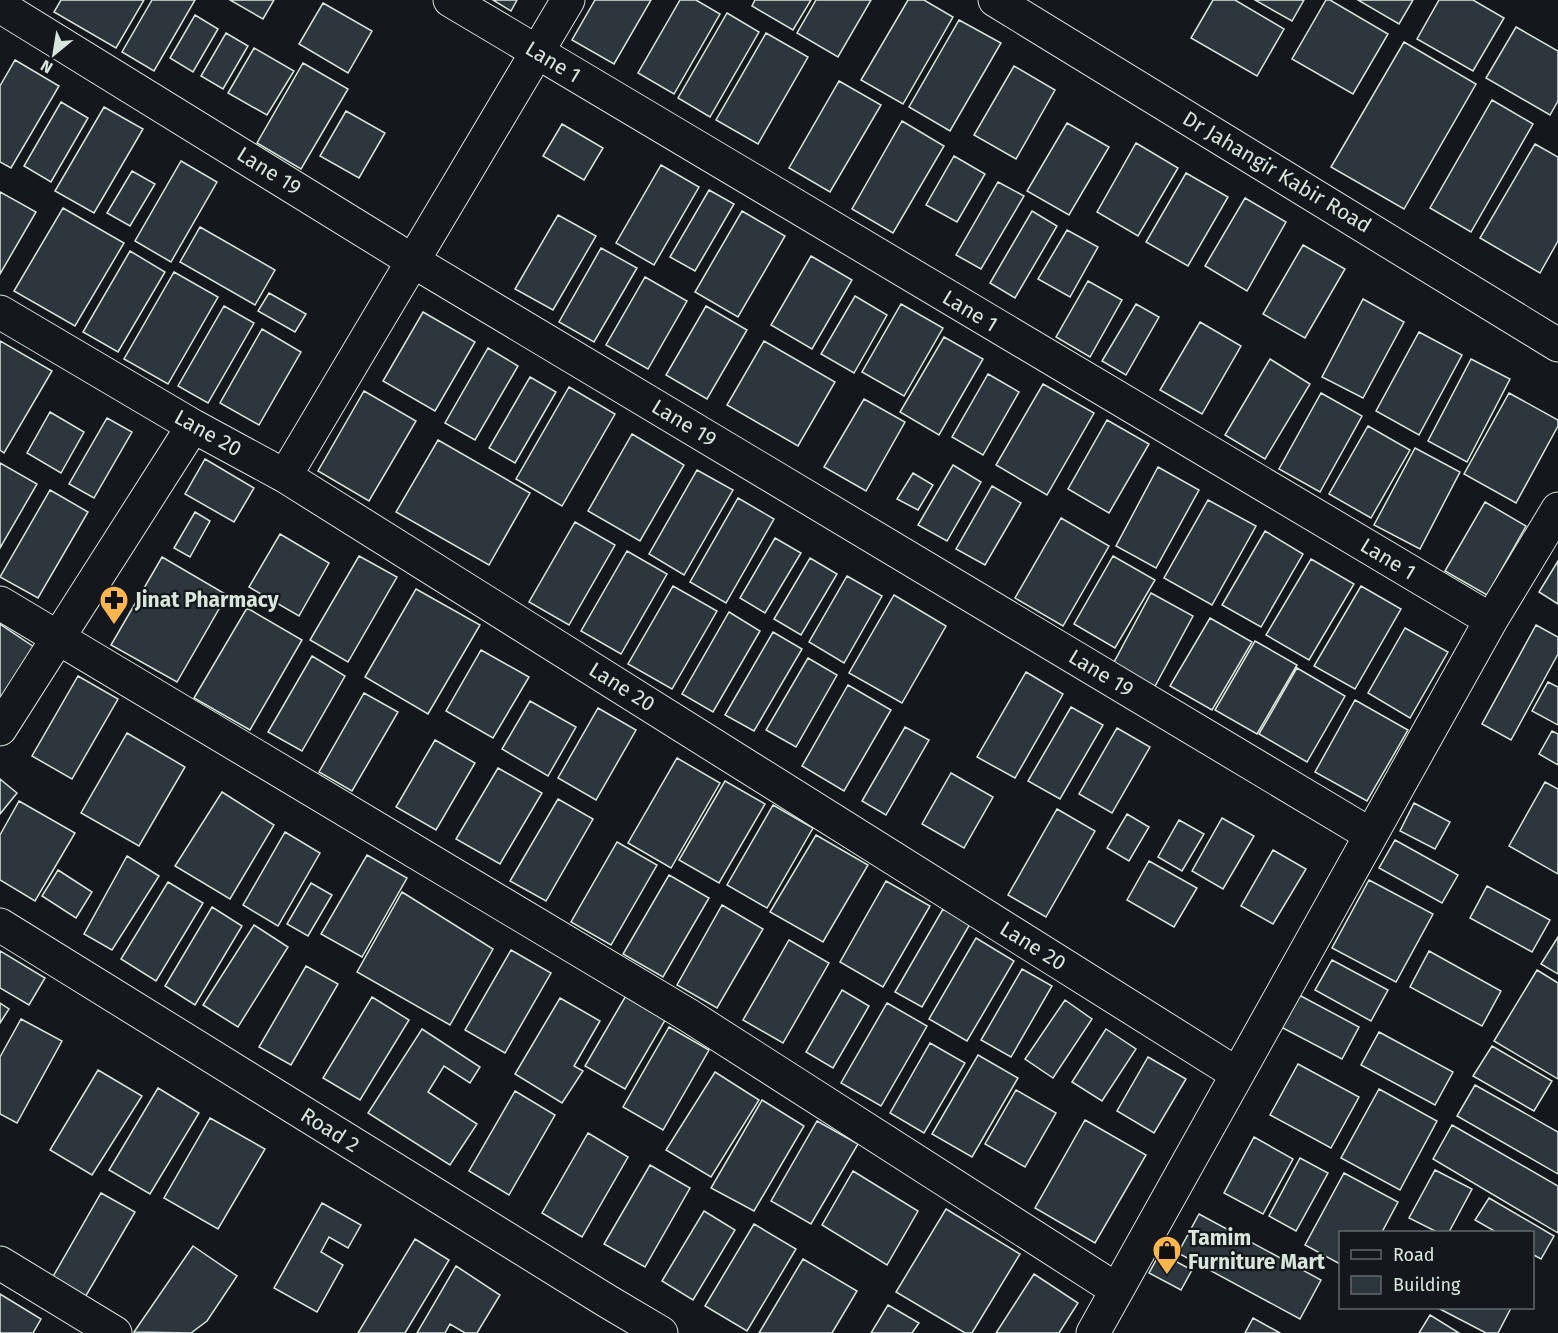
<svg xmlns="http://www.w3.org/2000/svg" width="1558" height="1333" font-family="'Fira Sans',sans-serif">
<rect width="100%" height="100%" fill="#14181c"/>
<path fill="#2c363c" stroke="#d8e6dc" stroke-width="1.5" d="M61 0H144L116 48 54 12Z
M152 0H195L154 71 122 52Z
M230 0H274L263 19Z
M493 0H517L511 11Z
M595 0H651L614 64 572 40Z
M680 0H696L720 14 674 94 638 73Z
M755 0H811L793 30 752 6Z
M816 0H871L838 57 797 33Z
M908 0H924L953 17 903 104 861 80Z
M1213 0H1235L1284 29 1257 76 1191 38Z
M1255 0H1304L1292 21Z
M1326 0H1330L1388 34 1353 94 1292 59Z
M1358 0H1413L1399 24Z
M1439 0H1473L1504 18 1473 71 1417 39Z
M323 3 372 31 348 73 299 44Z
M727 13 759 32 710 117 678 98Z
M195 15 218 29 193 72 170 58Z
M959 20 1001 43 950 131 909 107Z
M1516 27 1558 51V101L1550 115 1486 78Z
M226 33 248 46 223 89 201 76Z
M766 33 808 57 758 144 716 120Z
M1404 42 1476 84 1404 209 1331 167Z
M254 48 294 71 267 115 228 93Z
M15 60 59 86 11 168 0 162V86Z
M303 63 348 89 301 169 257 143Z
M1014 66 1055 90 1016 159 974 135Z
M839 81 881 105 830 192 789 168Z
M1492 100 1533 124 1471 232 1430 208Z
M61 102 88 118 51 182 24 166Z
M104 107 143 129 94 213 55 191Z
M346 111 385 133 359 178 320 156Z
M902 121 944 146 893 233 852 209Z
M1067 123 1109 147 1069 215 1027 191Z
M562 124 603 148 584 180 543 156Z
M1136 143 1178 168 1138 236 1097 212Z
M1535 144 1558 157V241L1540 273 1480 238Z
M954 156 985 174 957 222 926 205Z
M181 161 217 182 171 262 135 241Z
M661 165 699 187 654 265 616 243Z
M132 171 155 184 130 226 107 213Z
M1186 173 1228 197 1188 266 1146 242Z
M998 182 1024 196 981 269 956 255Z
M709 190 734 204 695 271 670 257Z
M0 192 36 212 0 274Z
M1245 198 1286 222 1247 291 1205 266Z
M63 208 124 243 75 326 14 291Z
M742 211 785 236 738 317 695 292Z
M1032 211 1057 226 1015 298 990 283Z
M558 215 596 236 553 310 515 289Z
M200 227 275 270 255 305 180 262Z
M1067 230 1098 247 1070 297 1038 279Z
M1303 245 1345 269 1305 338 1263 314Z
M601 248 637 268 594 342 559 322Z
M130 251 165 272 118 352 83 332Z
M811 256 852 280 812 349 771 325Z
M174 272 218 297 168 384 124 359Z
M645 277 687 301 648 369 606 345Z
M1088 281 1122 300 1090 357 1056 337Z
M269 293 306 314 295 332 258 311Z
M855 296 887 315 854 373 821 354Z
M1363 299 1404 322 1363 398 1322 377Z
M901 304 943 328 904 396 862 372Z
M1136 304 1159 317 1126 375 1102 361Z
M224 306 254 323 208 403 178 386Z
M706 306 747 330 707 399 666 375Z
M423 312 475 342 435 411 383 381Z
M1200 322 1241 346 1202 414 1160 390Z
M262 329 301 352 259 425 220 403Z
M1419 332 1462 355 1419 435 1376 411Z
M944 337 983 359 939 435 900 412Z
M0 341 52 371 4 453 0 450Z
M764 341 835 382 798 446 727 405Z
M488 348 518 366 475 440 445 423Z
M1270 359 1310 384 1265 459 1225 435Z
M1471 359 1510 379 1467 462 1428 441Z
M988 374 1019 392 983 455 952 437Z
M530 377 556 392 515 463 489 448Z
M1043 384 1094 413 1047 495 996 465Z
M569 387 615 414 562 506 516 479Z
M364 391 416 421 369 501 318 471Z
M1321 393 1362 416 1320 492 1279 469Z
M1509 393 1558 420V426L1516 503 1464 474Z
M864 399 905 422 866 491 824 467Z
M50 412 84 432 61 473 27 453Z
M107 418 132 432 94 498 69 484Z
M1107 420 1149 444 1109 513 1068 489Z
M1368 426 1410 450 1371 518 1329 494Z
M632 434 684 465 640 541 588 511Z
M438 440 530 493 489 565 396 512Z
M1415 448 1460 472 1420 549 1374 525Z
M205 459 254 488 234 522 185 494Z
M0 463 37 484 0 548Z
M953 465 981 482 947 541 918 525Z
M1158 467 1199 490 1156 568 1116 546Z
M697 470 733 490 684 575 649 554Z
M913 473 933 485 918 510 897 499Z
M992 486 1021 503 985 565 956 549Z
M50 490 88 512 38 598 0 577Z
M738 498 774 519 726 603 690 582Z
M1208 500 1256 526 1212 605 1164 578Z
M1485 502 1526 526 1487 595 1445 571Z
M195 512 210 521 190 557 174 548Z
M1061 518 1109 546 1063 626 1015 598Z
M575 522 615 545 569 625 529 602Z
M1265 531 1303 554 1261 627 1222 605Z
M280 534 329 563 299 616 249 587Z
M775 538 801 553 765 613 740 598Z
M627 551 667 574 621 654 581 631Z
M359 556 397 577 348 662 310 640Z
M1113 556 1155 580 1115 648 1074 624Z
M162 557 227 595 177 682 111 645Z
M810 558 837 574 801 635 774 619Z
M1311 559 1354 584 1309 660 1266 635Z
M1558 561V604L1539 592Z
M847 576 882 596 844 663 809 642Z
M673 586 717 611 672 689 628 664Z
M1361 586 1401 609 1355 689 1314 666Z
M416 589 480 625 428 714 365 677Z
M1151 593 1193 616 1154 688 1112 666Z
M894 595 946 626 902 703 849 673Z
M247 608 302 640 250 730 194 698Z
M729 612 760 631 713 712 682 694Z
M1210 618 1252 642 1212 710 1170 686Z
M0 624 37 649 0 704Z
M1536 625 1558 637V654L1511 740 1482 724Z
M1405 628 1448 652 1410 718 1368 693Z
M773 632 802 649 754 731 725 715Z
M1255 641 1297 665 1257 734 1215 710Z
M481 650 529 677 493 738 446 711Z
M312 656 345 676 302 751 268 732Z
M808 658 837 675 796 747 766 730Z
M1297 668 1345 696 1307 762 1259 734Z
M1026 672 1063 694 1015 778 977 757Z
M78 676 118 699 72 779 32 756Z
M1548 682 1558 687V725L1532 711Z
M848 685 891 710 844 791 802 766Z
M364 693 398 712 352 791 319 772Z
M1355 700 1408 730 1367 801 1315 772Z
M530 701 576 727 548 776 502 749Z
M1071 707 1103 725 1060 799 1028 781Z
M598 708 636 730 596 800 558 778Z
M905 727 929 740 886 815 862 801Z
M1117 728 1150 747 1112 813 1079 794Z
M1552 731 1558 734V765L1539 754Z
M127 733 185 767 139 846 81 813Z
M435 740 475 763 436 830 396 807Z
M677 758 720 783 671 868 628 843Z
M498 768 542 793 500 864 456 839Z
M951 773 993 797 964 848 922 824Z
M0 779 17 793 0 814Z
M725 781 765 804 719 883 679 860Z
M1545 782 1558 789V874L1509 846Z
M222 792 274 825 230 899 175 866Z
M558 799 593 819 546 901 510 881Z
M19 801 75 833 35 901 0 880V835Z
M1414 803 1450 822 1435 849 1400 831Z
M773 805 813 828 767 908 727 885Z
M1057 809 1095 831 1046 917 1008 895Z
M1127 814 1149 827 1129 861 1107 848Z
M1222 818 1254 836 1223 889 1192 871Z
M1179 820 1204 834 1182 871 1158 857Z
M285 832 320 853 278 926 243 905Z
M816 835 868 865 823 942 770 912Z
M1395 840 1458 875 1442 903 1379 868Z
M617 842 657 865 611 945 571 922Z
M1273 850 1306 869 1273 924 1241 906Z
M367 855 407 878 362 957 321 934Z
M127 856 159 876 112 950 84 934Z
M1149 861 1197 888 1174 927 1127 900Z
M58 870 92 892 76 918 42 896Z
M669 875 709 898 663 977 623 954Z
M1369 880 1433 914 1396 982 1332 948Z
M886 881 930 906 883 987 840 962Z
M168 882 203 903 156 981 121 959Z
M311 883 332 895 308 936 287 924Z
M1487 886 1550 920 1532 952 1470 918Z
M402 892 493 949 450 1025 357 972Z
M722 905 763 929 717 1008 677 985Z
M212 907 242 926 195 1005 165 986Z
M943 909 970 924 922 1007 895 992Z
M254 925 288 947 238 1027 203 1005Z
M1558 937V974L1541 964Z
M976 938 1014 961 967 1041 929 1019Z
M789 940 829 963 783 1043 743 1020Z
M511 950 551 973 505 1053 465 1030Z
M0 951 45 978 29 1005 0 988Z
M1429 951 1501 991 1482 1026 1410 987Z
M1332 960 1388 990 1371 1021 1315 990Z
M306 966 338 984 291 1065 259 1047Z
M1022 969 1052 986 1011 1057 981 1040Z
M1537 970 1558 983V1079L1494 1041Z
M631 987 671 1010 625 1089 585 1066Z
M842 990 869 1006 833 1068 806 1052Z
M1299 995 1359 1027 1342 1059 1281 1027Z
M372 997 409 1020 360 1100 323 1078Z
M560 998 600 1021 574 1066 583 1071 562 1103 515 1074Z
M1065 1000 1092 1019 1053 1078 1025 1059Z
M0 1003 9 1009 0 1023Z
M887 1003 927 1026 881 1106 841 1083Z
M21 1019 62 1041 17 1123 0 1114V1057Z
M669 1027 709 1050 663 1130 623 1107Z
M422 1029 480 1067 470 1083 444 1066 428 1092 477 1124 450 1165 368 1113Z
M1106 1029 1136 1049 1102 1101 1072 1082Z
M1379 1032 1453 1072 1435 1105 1361 1065Z
M930 1043 965 1063 924 1133 890 1113Z
M1492 1046 1552 1081 1534 1111 1473 1076Z
M978 1055 1018 1078 972 1157 932 1134Z
M1148 1057 1186 1079 1154 1133 1117 1111Z
M1298 1064 1359 1097 1331 1148 1270 1115Z
M98 1070 142 1096 92 1175 50 1150Z
M715 1072 759 1100 711 1177 666 1150Z
M1475 1085 1558 1132V1174L1457 1116Z
M158 1088 199 1113 150 1194 109 1170Z
M1379 1089 1437 1121 1400 1190 1341 1158Z
M1016 1090 1056 1113 1025 1167 985 1144Z
M515 1091 555 1115 509 1195 469 1171Z
M762 1100 804 1126 754 1211 711 1188Z
M210 1118 265 1149 218 1229 164 1198Z
M1085 1120 1146 1155 1095 1243 1035 1208Z
M817 1121 858 1144 811 1224 771 1201Z
M1452 1125 1558 1186V1233L1433 1159Z
M588 1133 628 1157 582 1237 542 1213Z
M1254 1137 1293 1159 1263 1214 1224 1193Z
M1300 1158 1328 1173 1296 1231 1269 1216Z
M650 1165 690 1188 645 1267 604 1244Z
M1435 1170 1472 1189 1449 1232H1437L1409 1218Z
M853 1171 918 1211 887 1265 822 1225Z
M1344 1173 1398 1202 1382 1232H1340V1264L1305 1245Z
M101 1193 135 1212 84 1299 51 1280Z
M1489 1198 1554 1236 1541 1259 1532 1254V1232H1496L1475 1220Z
M322 1203 361 1225 348 1248 329 1237 321 1252 343 1265 317 1312 274 1288Z
M946 1209 1020 1254 972 1333H965L896 1292Z
M704 1211 735 1230 693 1300 662 1281Z
M1199 1214 1321 1280 1300 1319 1178 1253Z
M754 1224 796 1249 747 1331 705 1306Z
M415 1239 449 1260 405 1333H358Z
M193 1246 237 1276 207 1321 191 1333 134 1332Z
M1160 1253 1192 1270 1181 1290 1149 1273Z
M803 1259 857 1291 832 1333H759Z
M456 1266 500 1295 477 1333H465L450 1324 445 1333H417Z
M1034 1274 1078 1303 1059 1333H996Z
M0 1294 41 1319 33 1333H0Z
M888 1305 919 1323 912 1333H871Z
M1438 1308H1511L1498 1333H1486Z
M1430 1315 1459 1333H1419Z
M1253 1318 1280 1333H1245Z"/>
<g fill="none" stroke-linecap="round" stroke-linejoin="round">
<g stroke="#d8e6dc" stroke-width="35">
<path id="minor" d="M450 0 1491 620
M995 0 1558 345
M0 6 413 261 1371 835
M0 312 193 426 285 476 1237 1074
M285 476 568 0
M0 603 688 1015 1117 1290
M0 729 193 426
M0 925 607 1301 661 1333
M0 1263 115 1333
M1093 1333 1491 620 1558 509"/>
</g>
<use href="#minor" stroke="#14181c" stroke-width="33"/>
</g>
<defs>
<g id="pharmacy-pin" transform="scale(1.5)"><path d="M0 17L-7.5 6A9.5 9.5 0 1 1 7.5 6Z" fill="#ffb74d" stroke="#14181c"/><path d="M-2-6h4v4h4v4h-4v4h-4v-4h-4v-4h4Z" fill="#111"/></g>
<g id="shop-pin" transform="scale(1.5)"><path d="M0 17L-7.5 6A9.5 9.5 0 1 1 7.5 6Z" fill="#ffb74d" stroke="#14181c"/><path d="M-5-2.5h2.3a2.7 3.5 0 0 1 5.4 0H5L5.5 6h-11ZM-1.5-2.5h3a1.5 2.3 0 0 0-3 0Z" fill="#111"/></g>
</defs>
<g fill-rule="evenodd">
<use href="#pharmacy-pin" x="114" y="600"/>
<use href="#shop-pin" x="1167" y="1250"/>
</g>
<g text-anchor="middle" stroke-width="4.5" stroke-linejoin="round" paint-order="stroke">
<g font-size="21" fill="#d8e6dc" stroke="#14181c">
<text transform="translate(553 62) rotate(31)" y="7">Lane 1</text>
<text transform="translate(269 171) rotate(32)" y="7">Lane 19</text>
<text transform="translate(1277 172) rotate(31)" y="7">Dr Jahangir Kabir Road</text>
<text transform="translate(970 311) rotate(31)" y="7">Lane 1</text>
<text transform="translate(684 423) rotate(31)" y="7">Lane 19</text>
<text transform="translate(208 433) rotate(29)" y="7">Lane 20</text>
<text transform="translate(1388 559) rotate(31)" y="7">Lane 1</text>
<text transform="translate(1101 673) rotate(31)" y="7">Lane 19</text>
<text transform="translate(622 687) rotate(32)" y="7">Lane 20</text>
<text transform="translate(1033 946) rotate(32)" y="7">Lane 20</text>
<text transform="translate(330 1130) rotate(32)" y="7">Road 2</text>
</g>
<g font-size="21" font-weight="bold" fill="#d8e6dc" stroke="#14181c" text-anchor="start">
<text x="135" y="607">Jinat Pharmacy</text>
<text x="1188" y="1245">Tamim<tspan x="1188" dy="24">Furniture Mart</tspan></text>
</g>
</g>
<rect x="1339" y="1231" width="195" height="78" fill="#14181c" stroke="#626a69" stroke-width="1.5"/>
<rect x="1351" y="1250" width="30" height="9" fill="#14181c" stroke="#626a69" stroke-width="1.5"/>
<text x="1393" y="1261" font-size="18" fill="#d8e6dc">Road</text>
<rect x="1351" y="1276" width="30" height="18" fill="#2c363c" stroke="#626a69" stroke-width="1.5"/>
<text x="1393" y="1291" font-size="18" fill="#d8e6dc">Building</text>
<g transform="translate(54 54) rotate(210)" stroke="#14181c" stroke-width="4.5" paint-order="stroke">
<path d="M0-4.5L10 22L0 15L-10 22Z" fill="#d8e6dc"/>
<text y="-9" font-size="16" font-weight="bold" text-anchor="middle" fill="#d8e6dc">N</text>
</g>
</svg>
